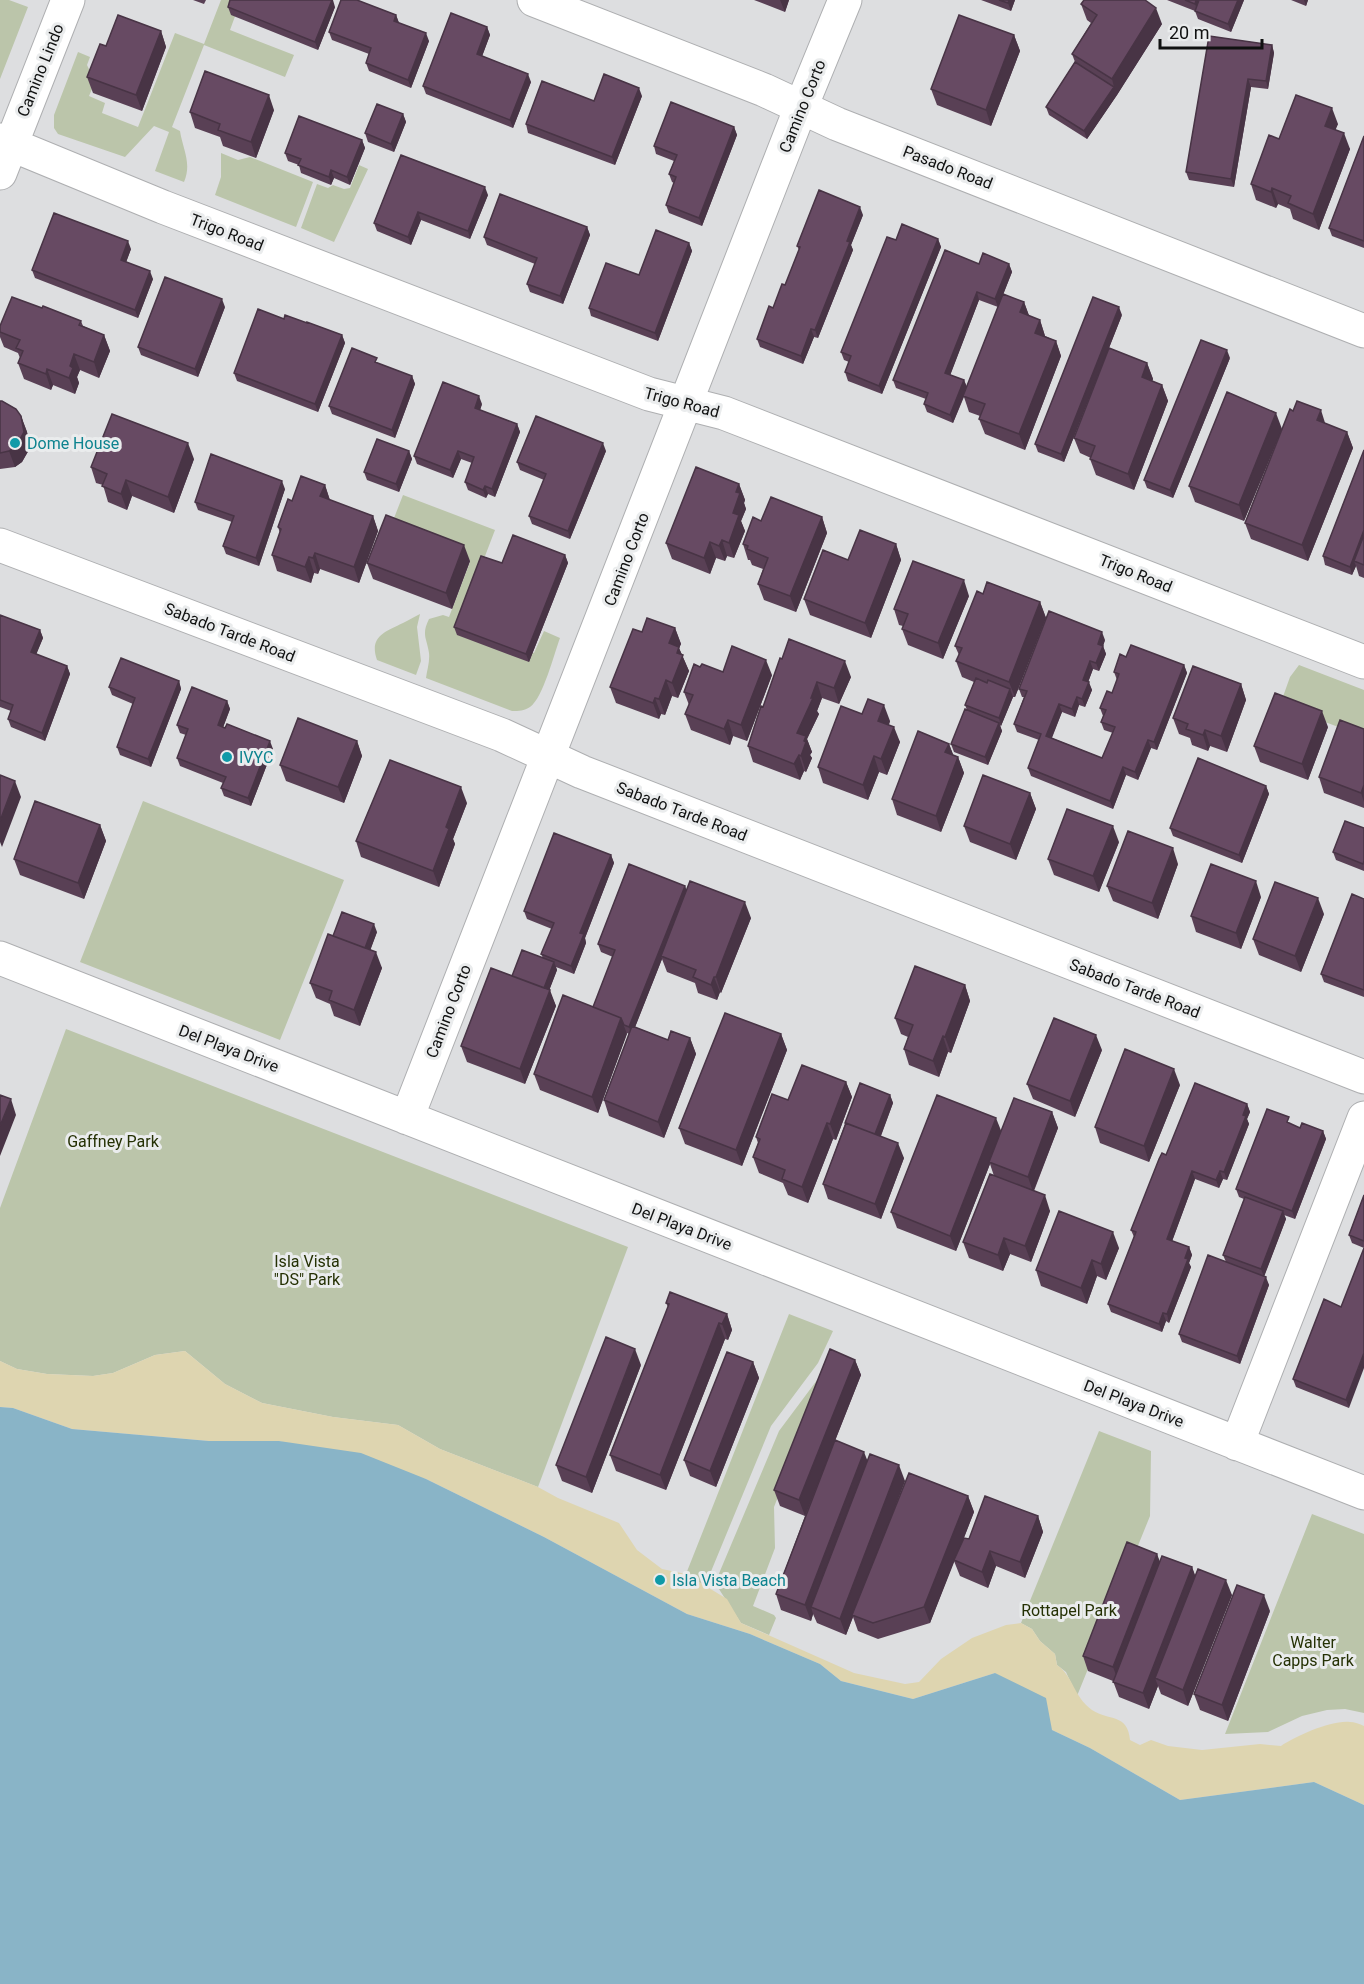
<svg xmlns="http://www.w3.org/2000/svg" width="1364" height="1984" font-family="Roboto,sans-serif">
<rect width="100%" height="100%" fill="#dddee0"/>
<path fill="#bbc5aa" d="M0 0H9L28 7 0 79Z
M221 0H241L230 30 294 55 285 77 204 45 172 127 180 131C183 150 192 163 184 182L155 171 169 132 154 126 125 157 58 134 54 128V115L78 52 90 57 87 65 95 82 89 96 105 103 102 113 138 127 175 33 204 44Z
M221 153 238 160 250 157 313 182 296 227 215 195 221 177Z
M359 165 368 169 334 242 301 228 317 184 328 188 333 185 344 189 350 188Z
M403 495 495 530 459 624 534 653 544 631 560 638C554 654 543 698 530 707 524 711 519 711 512 711L426 678C427 670 430 661 429 653 427 638 421 635 429 619L443 615 449 617 470 562 389 531Z
M420 614 417 627 421 661 416 675 377 660C369 637 384 632 403 623 409 620 414 617 420 614Z
M1299 665 1364 690V734L1341 728 1280 705 1290 677Z
M143 801 344 880 280 1040 80 962Z
M66 1029 628 1247 538 1487 440 1449 398 1425 333 1417 262 1403 225 1384 185 1351 155 1355 113 1373 93 1376 47 1374 17 1369 0 1361V1208Z
M789 1314 833 1331 818 1363 771 1426 705 1586 686 1574Z
M832 1360 774 1507 775 1548 753 1606 774 1615 776 1618 769 1635 741 1623 715 1583 779 1431Z
M1099 1431 1151 1451 1150 1516 1077 1696 1066 1672 1057 1665 1055 1654 1040 1641 1032 1629 1021 1623Z
M1312 1514 1364 1534V1713L1345 1709 1327 1710 1302 1716 1268 1732 1225 1734Z"/>
<path fill="#ded5b0" d="M185 1351 225 1384 262 1403 333 1417 398 1425 440 1449 538 1487 558 1498 619 1523 637 1550 662 1569 686 1574 727 1599 741 1623 854 1673 905 1684 919 1682 941 1659 972 1638 1006 1625 1021 1623 1032 1629 1040 1641 1055 1654 1057 1665C1074 1677 1073 1696 1092 1710 1108 1721 1128 1713 1130 1740L1140 1745 1151 1740 1168 1746 1202 1750 1260 1744 1281 1746C1296 1736 1331 1720 1350 1722 1354 1722 1360 1724 1364 1726V1805L1314 1782 1180 1800 1090 1748 1052 1730 995 1673 913 1699 841 1681 820 1664 750 1634 687 1614 544 1537 426 1479 279 1441H209L72 1429 13 1408 0 1407V1361L17 1369 47 1374 93 1376 113 1373 155 1355Z"/>
<path fill="#89b4c7" d="M0 1407 13 1408 72 1429 209 1441H279L361 1453 426 1479 544 1537 687 1614 750 1634 820 1664 841 1681 913 1699 995 1673 1046 1698 1052 1730 1090 1748 1180 1800 1314 1782 1364 1805V1984H0Z"/>
<g fill="none" stroke-linecap="round" stroke-linejoin="round">
<g stroke="#aeafb1" stroke-width="35">
<path id="minor" d="M534 0 764 90 837 124 1364 331
M0 140 163 207 649 394 724 413 1364 662
M0 173 68 0
M0 545 502 735 582 772 1364 1077
M0 958 1364 1493
M407 1118 801 107 845 0
M1237 1444 1364 1118"/>
</g>
<use href="#minor" stroke="#fff" stroke-width="33"/>
</g>
<path fill="#594055" fill-rule="evenodd" d="M193 0H206L204 4Z
M754 0H789L785 12Z
M981 0H1015L1011 11Z
M1167 0H1244L1231 32 1198 19 1195 11Z
M1291 0H1308L1306 6Z
M1081 4 1162 24 1117 95 1087 139 1049 115 1046 107 1075 62 1072 54 1091 23 1087 20Z
M228 7H335L318 50 231 15Z
M396 15 399 23 429 41 411 88 369 71 366 63 369 54 332 40 329 32Z
M487 27 490 35 482 56 531 82 513 128 426 94 423 86Z
M161 31 166 47 142 111 93 93 87 77 106 46Z
M1014 35 1020 51 991 126 937 105 931 89Z
M1209 36 1272 45 1274 53 1268 89 1251 87 1234 187 1189 180 1186 172Z
M642 96 615 165 528 133 526 124 594 101Z
M274 110 256 158 223 146 220 137 195 128 190 112Z
M403 114 406 122 394 152 368 142 365 133Z
M1338 124 1335 129 1350 149 1319 230 1293 219 1290 209 1278 204 1276 208 1256 200 1251 184 1279 139Z
M734 127 737 135 702 226 669 213 666 205 674 183 672 182 669 174 674 161 656 154 654 146Z
M1364 136V248L1332 236 1329 228Z
M362 140 365 148 350 185 334 178 331 185 301 173 299 165 288 161 285 153Z
M401 155 488 195 470 239 421 220 411 245 377 231 374 223Z
M863 215 851 245 853 250 818 338 814 337 803 364 760 347 757 339 785 285 799 250 797 246Z
M587 227 590 235 563 304 530 292 527 284 535 264 487 245 484 237Z
M938 239 941 247 882 394 848 381 845 372 849 362 844 360 841 352 896 240Z
M689 243 692 251 658 341 591 316 589 308Z
M131 249 126 262 153 279 138 318 35 278 32 270Z
M979 264H1009L1012 272 1003 295 1024 302 1029 316 1040 320 1045 336 1056 341 1061 356 1025 450 985 434 979 419 980 416 969 412 964 397 953 423 927 412 924 404 926 399 896 388 893 380ZM979 300 998 307 967 387 964 380 950 375Z
M225 307 198 377 141 355 138 347Z
M42 308 81 321 83 326 104 335 110 351 99 378 80 370 77 377 79 383 75 394 53 385 51 390 24 379 18 363 20 358 18 353 4 347 0 337V326Z
M1122 315 1064 462 1038 452 1035 444Z
M284 319 307 323 342 335 345 343 318 412 237 381 234 373Z
M1230 358 1173 498 1147 488 1144 480Z
M1147 363 1153 379 1152 381 1162 385 1168 401 1134 490 1096 475 1090 459 1091 458 1080 453 1074 438Z
M379 364 412 376 415 384 395 438 332 414 329 406Z
M0 401 21 416 27 432 30 448 22 462 15 467 0 469Z
M482 404 480 410 517 424 520 432 495 497 488 494 486 498 468 490 465 482 472 463 461 459 453 478 417 464 414 456Z
M1326 424 1347 432 1353 448 1308 561 1251 539 1245 523Z
M1282 429 1244 521 1195 502 1189 486Z
M1364 450V578L1359 576 1356 566 1352 575 1325 565 1323 556Z
M409 451 412 459 399 492 367 480 364 472Z
M606 451 570 539 532 524 529 516 544 480 520 470 517 462Z
M194 459 174 513 132 496 127 510 108 502 103 485 96 483 91 467Z
M739 484 745 500 744 503 746 509 741 521 745 531 734 558 727 556 725 561 716 558 710 574 672 559 666 543Z
M325 485 330 500 373 516 378 531 359 583 320 569 318 574 314 573 311 583 277 571 272 555 280 533 278 527 292 501Z
M285 489 259 566 226 554 223 546 232 522 198 510 195 502Z
M822 517 827 533 796 612 764 600 758 584 763 569 752 565 750 560H748L743 544 761 521Z
M896 544 901 560 871 638 810 615 804 599 848 560Z
M565 555 568 563 529 662 457 635 454 627 502 563Z
M470 561 452 609 373 579 367 563Z
M983 594 1040 602 1046 618 1015 697H1013L1001 726 1000 725 1002 731 988 765 954 752 951 744 967 710 965 705 974 682 962 677 956 661 959 655 955 646Z
M969 596 943 659 908 645 902 629 903 626 899 625 894 609Z
M0 615 40 630 43 638 36 654 67 666 70 674 45 741 11 727 8 719 11 711 0 707Z
M675 628 681 644 679 648 689 671 678 698 672 696 665 715 661 714 659 719 616 703 610 687 642 632Z
M1105 640 1103 646 1106 654 1099 671 1093 669 1088 682 1092 690 1085 707 1079 705 1075 717 1062 712 1052 738 1102 758 1113 733 1104 730 1101 722 1103 716 1100 708 1112 693 1117 680 1114 672 1126 657 1184 665 1187 673 1157 750 1151 748 1138 780 1126 775 1113 809 1031 776 1028 768 1039 740 1017 732 1014 724 1024 697H1022L1019 689Z
M780 658 851 677 839 704 822 698 817 711 819 714 807 739 812 752 810 755 812 758 806 772 804 771 800 780 753 762 748 746 763 707Z
M700 667 723 672 772 675 747 741 733 736 730 745 691 730 685 714 689 705 684 692Z
M179 681 181 689 151 767 120 755 117 747 133 704 112 695 109 687Z
M1241 684 1246 700 1227 752 1210 746 1208 751 1192 745 1190 738 1179 734 1173 718Z
M227 701 230 709 223 727 273 749 251 806 224 796 221 788 223 783 180 766 177 758 186 735 180 733 177 725Z
M862 714 890 721 889 725 900 742 887 775 879 772 868 800 823 783 818 767Z
M1328 727 1308 780 1260 762 1254 746Z
M1364 729V808L1324 793 1319 777Z
M357 741 362 756 344 803 286 781 280 765Z
M949 744 953 755 958 757 964 773 941 832 897 815 892 799Z
M1266 786 1269 794 1242 863 1173 836 1170 828Z
M1030 793 1036 809 1016 860 970 842 964 826Z
M467 803 453 839 455 844 439 887 361 857 356 841Z
M100 825 106 841 84 899 20 875 14 859Z
M1364 828V871L1336 860 1333 852Z
M1119 842 1099 892 1054 875 1048 859Z
M611 855 614 863 585 938 586 943 574 974 556 967 557 970 549 990 556 1006 525 1084 467 1062 461 1046 512 976 543 958 541 954 552 929 527 919 524 911Z
M1178 864 1158 919 1113 901 1107 886Z
M685 886 686 890 751 918 721 993 720 992 717 1000 698 993 695 983 667 972 662 959 635 1027 668 1040 690 1038 696 1054 664 1138 609 1116 604 1100 629 1034 627 1033 598 1113 540 1090 534 1074 593 1007 613 957 601 952 598 944Z
M1261 897 1241 949 1196 932 1191 916Z
M1364 899V997L1324 982 1321 974Z
M1324 914 1301 972 1259 955 1253 939Z
M377 932 370 950 382 968 360 1026 334 1016 330 1004 316 998 310 983 333 936Z
M965 985 970 1001 951 1053 948 1052 939 1077 909 1065 904 1049 908 1037 901 1034 895 1018Z
M781 1034 787 1050 742 1166 685 1144 679 1128Z
M1102 1050 1075 1117 1033 1099 1027 1084Z
M846 1082 852 1097 836 1140 833 1139 808 1203 788 1195 783 1183 759 1173 753 1157 758 1143 756 1137 788 1100Z
M1180 1085 1149 1162 1100 1143 1095 1127Z
M890 1095 893 1103 881 1136 904 1158 881 1219 828 1199 823 1184 845 1124V1123Z
M1247 1104 1250 1112 1247 1119 1249 1124 1227 1180 1223 1179 1219 1188 1195 1179 1172 1241 1189 1247 1192 1255 1189 1263 1191 1267 1169 1323 1166 1321 1162 1332 1111 1312 1108 1304 1134 1237 1131 1230 1166 1155Z
M1052 1112 1058 1128 1034 1191 1050 1211 1031 1262 1010 1254 1003 1271 969 1258 963 1242 994 1176 990 1164 956 1251 897 1228 891 1212 1001 1131Z
M1291 1124 1300 1128 1323 1131 1326 1139 1295 1219 1284 1215 1286 1219 1264 1276 1269 1285 1240 1364 1182 1342 1179 1334 1226 1262 1223 1255 1244 1199 1239 1197 1236 1189Z
M1364 1195V1248L1352 1243 1349 1235Z
M1119 1248 1106 1280 1097 1276 1087 1304 1041 1286 1036 1270Z
M666 1303 727 1314 732 1330 728 1340 725 1339 666 1490 616 1471 610 1455 668 1307Z
M1341 1307 1349 1408 1296 1387 1293 1379Z
M855 1360 861 1375 835 1441 867 1461 905 1481 887 1528 968 1496 974 1512 964 1538 969 1539 1038 1516 1043 1532 1025 1578 996 1566 988 1588 960 1576 954 1561 930 1623 878 1639 858 1631 853 1617 846 1635 817 1623 813 1614 811 1621 781 1610 776 1594 805 1516 780 1506 774 1490Z
M753 1362 759 1378 716 1487 690 1476 684 1460Z
M641 1365 592 1493 562 1481 556 1465Z
M1157 1554 1159 1561 1192 1567 1195 1576 1232 1595 1188 1706 1161 1694 1158 1686 1149 1709 1119 1697 1113 1681 1088 1671 1083 1656Z
M1270 1611 1228 1721 1200 1710 1194 1694Z"/>
<path fill="#483445" d="M332 0H333L335 7 318 50 315 42Z
M780 0H789L785 12Z
M1009 0H1015L1011 11 1008 3Z
M1196 0H1202L1198 12 1195 4Z
M1238 0H1244L1231 32 1228 24Z
M1304 0H1308L1306 6Z
M1156 8 1162 24 1117 95 1087 139 1084 131 1114 87 1112 79Z
M396 15 399 23 394 21Z
M487 27 490 35 480 62 477 54Z
M161 31 166 47 142 111 136 95Z
M426 33 429 41 411 88 408 80Z
M1014 35 1020 51 991 126 986 110Z
M1272 45 1274 53 1268 89 1266 81Z
M528 74 531 82 513 128 510 120Z
M1248 79 1251 87 1234 187 1231 179Z
M639 88 642 96 615 165 612 157Z
M269 95 274 110 256 158 251 142Z
M1332 108 1338 124 1331 141 1325 126Z
M403 114 406 122 394 152 391 144Z
M734 127 737 135 702 226 699 218Z
M1344 133 1350 149 1319 230 1313 214Z
M362 140 365 148 350 185 347 177Z
M331 170 334 178 331 185 329 177Z
M485 187 488 195 470 239 468 231Z
M1272 188 1278 204 1276 208 1271 192Z
M860 207 863 215 851 245 853 250 818 338 815 330 847 241Z
M418 212 421 220 411 245 408 237Z
M587 227 590 235 563 304 560 296Z
M938 239 941 247 882 394 879 386Z
M128 241 131 249 124 268 121 260Z
M689 243 692 251 658 341 655 333Z
M1009 264 1012 272 998 307 995 299Z
M150 271 153 279 138 318 135 310Z
M977 292 979 300 948 381 945 373Z
M222 299 225 307 198 377 195 369Z
M1024 302 1030 318 1020 312Z
M1119 307 1122 315 1064 462 1061 454Z
M1040 320 1045 336 1040 348 1035 333Z
M811 329 814 337 803 364 801 356Z
M104 335 110 351 99 378 94 362Z
M342 335 345 343 318 412 315 404Z
M1056 341 1061 356 1025 450 1019 434Z
M1227 350 1230 358 1173 498 1170 490Z
M74 354 80 370 77 377 79 383 75 394 69 378 70 366Z
M1147 363 1153 379 1148 393 1142 377Z
M47 369 53 385 51 390 46 374Z
M412 376 415 384 395 438 392 430Z
M964 380 967 388 953 423 950 415Z
M1162 385 1168 401 1134 490 1128 474Z
M479 396 482 404 478 416 475 408Z
M1321 410 1326 426 1317 420Z
M1276 413 1282 429 1244 521 1239 505Z
M21 416 27 432 30 448 22 462 15 467 9 451Z
M517 424 520 432 495 497 492 489Z
M1347 432 1353 448 1308 561 1302 545Z
M188 443 194 459 174 513 168 497Z
M603 443 606 451 570 539 568 531Z
M409 451 412 459 399 492 396 484Z
M458 451 461 459 453 478 450 470Z
M126 480 132 496 127 510 121 494Z
M282 481 285 489 259 566 256 558Z
M739 484 745 500 744 503 746 509 741 521 745 531 734 558 729 543 736 492Z
M325 485 330 501 320 496Z
M485 486 488 494 486 498 483 490Z
M373 516 378 531 359 583 354 567Z
M822 517 827 533 796 612 790 596Z
M1364 530V545L1354 561 1356 566 1352 575 1350 567Z
M722 540 727 556 725 561 719 546Z
M710 542 716 558 710 574 704 558Z
M896 544 901 560 871 638 865 623Z
M464 545 470 561 452 609 446 593Z
M315 553 320 569 318 574 313 558Z
M565 555 568 563 529 662 526 654Z
M309 557 314 573 311 583 305 567Z
M964 580 969 596 943 659 938 643Z
M1040 602 1046 618 1015 697 1009 682Z
M675 628 681 644 679 648 689 671 678 698 672 683 669 643Z
M40 630 43 638 34 660 31 652Z
M1102 632 1105 640 1103 646 1106 654 1099 671 1096 663 1098 644Z
M766 660 772 675 747 741 741 725Z
M845 661 851 677 839 704 834 688Z
M1090 661 1093 669 1086 688 1083 680Z
M1184 665 1187 673 1157 750 1154 742Z
M67 666 70 674 45 741 42 733Z
M666 680 672 696 665 715 659 699Z
M179 681 181 689 151 767 148 759Z
M817 682 822 698 817 711 819 714 807 739 812 752 810 755 812 758 806 772 801 756 797 733Z
M1089 682 1092 690 1085 707 1082 699Z
M1241 684 1246 700 1227 752 1221 736Z
M1010 689 1013 697 1001 726 999 718Z
M1077 697 1079 705 1075 717 1072 709Z
M655 698 661 714 659 719 653 703Z
M227 701 230 709 221 733 218 725Z
M1059 704 1062 712 1049 744 1046 736Z
M884 705 890 721 884 736 878 721Z
M1322 711 1328 727 1308 780 1302 764Z
M728 720 733 736 730 745 724 729Z
M999 723 1002 731 988 765 985 757Z
M894 727 900 742 887 775 881 759Z
M1205 730 1210 746 1208 751 1203 735Z
M1148 740 1151 748 1138 780 1135 772Z
M270 741 273 749 251 806 248 798Z
M357 741 362 756 344 803 338 787Z
M949 744 955 759 945 752Z
M799 755 804 771 800 780 794 764Z
M874 756 879 772 868 800 863 785Z
M958 757 964 773 941 832 936 816Z
M1123 767 1126 775 1113 809 1110 801Z
M15 781 21 797 2 847 0 842V821Z
M1364 785V802L1361 793Z
M1266 786 1269 794 1242 863 1239 855Z
M461 787 467 803 453 839 455 844 439 887 433 871 446 827Z
M1030 793 1036 809 1016 860 1010 844Z
M100 825 106 841 84 899 78 883Z
M1113 826 1119 842 1099 892 1093 876Z
M1173 848 1178 864 1158 919 1152 903Z
M611 855 614 863 585 938 586 943 574 974 571 966 580 933Z
M1256 881 1261 897 1241 949 1236 933Z
M685 886 688 894 661 956 662 959 632 1035 629 1027Z
M1318 898 1324 914 1301 972 1295 956Z
M745 902 751 918 721 993 716 977Z
M374 924 377 932 366 962 363 953Z
M376 952 382 968 360 1026 354 1010Z
M554 962 557 970 546 999 543 991Z
M714 977 720 992 717 1000 711 985Z
M965 985 970 1001 951 1053 945 1037Z
M550 990 556 1006 525 1084 520 1069Z
M621 1018 627 1034 598 1113 592 1097Z
M781 1034 787 1050 742 1166 736 1150Z
M1096 1035 1102 1050 1075 1117 1070 1101Z
M943 1036 948 1052 939 1077 933 1061Z
M690 1038 696 1054 664 1138 658 1122Z
M1174 1069 1180 1085 1149 1162 1144 1146Z
M846 1082 852 1097 836 1140 830 1124Z
M890 1095 893 1103 878 1143 875 1134Z
M11 1099 16 1115 0 1156V1126Z
M1247 1104 1250 1112 1247 1119 1249 1124 1227 1180 1224 1172Z
M1052 1112 1058 1128 1033 1192 1028 1177Z
M996 1118 1002 1133 989 1162 990 1164 956 1251 950 1236Z
M827 1123 833 1139 808 1203 802 1187Z
M1323 1131 1326 1139 1295 1219 1292 1211Z
M898 1143 904 1158 881 1219 875 1204Z
M1192 1171 1195 1179 1170 1247 1167 1239Z
M1220 1171 1223 1179 1219 1188 1216 1180Z
M1045 1195 1050 1211 1031 1262 1025 1246Z
M1283 1211 1286 1219 1264 1277 1261 1269Z
M1113 1232 1119 1248 1106 1280 1101 1264Z
M1004 1238 1010 1254 1003 1271 998 1255Z
M1189 1247 1192 1255 1189 1263 1191 1267 1169 1323 1167 1314Z
M1092 1260 1097 1276 1087 1304 1081 1288Z
M1266 1277 1269 1285 1240 1364 1237 1356Z
M1163 1313 1166 1321 1162 1332 1159 1324Z
M727 1314 732 1330 728 1340 722 1324Z
M719 1323 725 1339 666 1490 660 1475Z
M635 1349 641 1365 592 1493 586 1477Z
M1364 1353V1368L1349 1408 1346 1400Z
M855 1360 861 1375 805 1516 799 1500Z
M753 1362 759 1378 716 1487 710 1471Z
M864 1452 870 1467 811 1607 813 1614 811 1621 805 1605Z
M899 1465 905 1481 854 1615H852L853 1617 846 1635 840 1619Z
M968 1496 974 1512 930 1623 924 1607Z
M1038 1516 1043 1532 1025 1578 1020 1562Z
M990 1551 996 1566 988 1588 982 1572Z
M1157 1554 1163 1570 1119 1683 1113 1667Z
M1192 1567 1198 1583 1155 1678 1158 1686 1149 1709 1143 1693Z
M1226 1580 1232 1595 1188 1706 1183 1690Z
M1264 1595 1270 1611 1228 1721 1222 1705Z"/>
<path fill="#674a63" stroke="#483445" stroke-width="1.5" d="M230 0H332L315 42 228 7Z
M341 0H357L396 15 394 21 426 33 408 80 366 63 371 48 329 32Z
M999 0H1009L1008 3Z
M1084 0H1145L1156 8 1112 79 1072 54 1097 15 1081 4Z
M1185 0H1196L1195 4Z
M1199 0H1238L1228 24 1195 11Z
M451 13 487 27 477 54 528 74 510 120 423 86Z
M118 15 161 31 136 95 87 77 100 44 106 46Z
M959 15 1014 35 986 110 931 89Z
M1209 36 1272 45 1266 81 1248 79 1231 179 1186 172Z
M1075 62 1114 87 1084 131 1046 107Z
M205 71 269 95 251 142 218 130 220 124 190 112Z
M604 74 639 88 612 157 526 124 542 81 594 101Z
M1296 95 1332 108 1325 126 1344 133 1313 214 1288 203 1291 196 1272 188 1271 192 1251 184 1269 135 1279 139Z
M671 102 734 127 699 218 666 205 676 177 669 174 677 155 654 146Z
M377 104 403 114 391 144 365 133Z
M299 116 362 140 347 177 331 170 329 177 298 165 301 159 285 153Z
M1364 136V241L1329 228Z
M401 155 485 187 468 231 418 212 408 237 374 223Z
M819 190 860 207 847 241 850 242 815 330 811 329 801 356 757 339 769 306 773 308 782 284 785 285 800 247 797 246Z
M500 194 587 227 560 296 527 284 537 258 484 237Z
M54 213 128 241 121 260 150 271 135 310 32 270Z
M902 224 938 239 879 386 845 372 851 356 841 352 887 237 896 240Z
M656 230 689 243 655 333 589 308 606 263 639 275Z
M945 250 979 264 983 253 1009 264 995 299 977 292 945 373 964 380 950 415 924 404 928 393 893 380Z
M165 277 222 299 195 369 138 347Z
M1003 294 1024 302 1020 312 1040 320 1035 333 1056 341 1019 434 979 419 985 404 963 396Z
M12 297 42 308 43 306 81 321 79 325 104 335 94 362 74 354 70 366 73 368 69 378 47 369 46 374 18 363 23 351 16 348 20 340 0 332V326Z
M1093 297 1119 307 1061 454 1035 444Z
M258 309 284 319 285 315 307 323V322L342 335 315 404 234 373Z
M1201 340 1227 350 1170 490 1144 480Z
M352 348 377 358 375 362 412 376 392 430 329 406Z
M1109 348 1147 363 1142 377 1162 385 1128 474 1090 459 1095 446 1074 438Z
M443 382 479 396 475 408 517 424 492 489 485 486 483 490 465 482 474 457 458 451 450 470 414 456Z
M1227 392 1276 413 1239 505 1189 486Z
M0 401H2L16 409 21 416 24 432 16 446 9 451 0 453Z
M1297 401 1321 410 1317 420 1347 432 1302 545 1245 523 1290 409 1293 411Z
M112 414 188 443 168 497 126 480 121 494 102 486 107 474 91 467Z
M536 416 603 443 568 531 529 516 546 474 517 462Z
M377 439 409 451 396 484 364 472Z
M1364 450V530L1350 567 1323 556Z
M211 454 282 481 256 558 223 546 234 516 195 502Z
M696 467 739 484 736 492 740 493 733 513 739 515 729 543 722 540 719 546 710 542 704 558 666 543Z
M301 476 325 485 320 496 373 516 354 567 315 553 313 558 309 557 305 567 272 555 281 529 278 527 288 499 292 501Z
M771 497 822 517 790 596 758 584 768 558 747 549 748 546 743 544 753 517 761 521Z
M386 515 464 545 446 593 367 563Z
M860 530 896 544 865 623 804 599 823 550 848 560Z
M513 535 565 555 526 654 454 627 481 556 502 563Z
M1364 535V565L1354 561Z
M913 561 964 580 938 643 902 629 908 614 894 609Z
M987 582 1040 602 1009 682 956 661 962 648 955 646 977 591 983 594Z
M1049 611 1102 632 1098 644 1103 646 1096 663 1090 661 1083 680 1089 682 1082 699 1077 697 1072 709 1059 704 1046 736 1102 758 1115 727 1101 722 1106 710 1100 708 1107 691 1112 693 1119 674 1114 672 1120 654 1126 657 1131 645 1184 665 1154 742 1148 740 1135 772 1123 767 1110 801 1028 768 1041 734 1014 724 1027 691 1019 689Z
M0 615 40 630 31 652 67 666 42 733 8 719 13 705 0 700Z
M647 618 675 628 669 643 679 647 677 653 683 655 672 683 666 680 659 699 655 698 653 703 610 687 633 629 642 632Z
M789 639 845 661 834 688 817 682 811 698H813L797 733 806 736 804 741 806 742 801 756 799 755 794 764 748 746 761 706 763 707 780 658 782 659Z
M732 646 766 660 741 725 728 720 724 729 685 714 693 695 684 692 694 664 700 667 702 664 723 672Z
M121 658 179 681 148 759 117 747 135 698 109 687Z
M1193 666 1241 684 1221 736 1205 730 1203 735 1186 729 1188 724 1173 718Z
M976 678 987 683 988 680 1010 689 999 718 965 705Z
M192 687 227 701 218 725 225 728 227 724 270 741 248 798 221 788 226 777 177 758 188 729 177 725Z
M1275 693 1322 711 1302 764 1254 746Z
M868 699 884 705 878 721 894 727 881 759 874 756 863 785 818 767 841 706 862 714Z
M965 709 999 723 985 757 951 744Z
M298 718 357 741 338 787 280 765Z
M1340 720 1364 729V785L1361 793 1319 777Z
M918 731 949 744 945 752 958 757 936 816 892 799Z
M1198 758 1266 786 1239 855 1170 828Z
M390 760 461 787 446 827 449 829 433 871 356 841Z
M0 775 15 781 0 821Z
M983 775 1030 793 1010 844 964 826Z
M35 801 100 825 78 883 14 859Z
M1067 809 1113 826 1093 876 1048 859Z
M1345 821 1364 828V861L1363 864 1333 852Z
M1128 831 1173 848 1152 903 1107 886Z
M554 833 611 855 580 933 584 934 571 966 541 954 554 923 524 911Z
M629 864 685 886 629 1027 624 1025 621 1018 593 1007 615 950 598 944Z
M1211 864 1256 881 1236 933 1191 916Z
M690 881 745 902 716 977H714L711 985 693 977 696 970 661 956Z
M1275 882 1318 898 1295 956 1253 939Z
M1352 894 1364 899V990L1321 974Z
M342 912 374 924 365 948 333 936Z
M328 934 376 952 354 1010 329 1000 332 991 310 983Z
M522 950 554 962 544 988 512 976Z
M915 966 965 985 945 1037 943 1036 933 1061 904 1049 913 1025 895 1018Z
M491 968 550 990 520 1069 461 1046Z
M563 995 621 1018 592 1097 534 1074Z
M725 1013 781 1034 736 1150 679 1128Z
M1054 1018 1096 1035 1070 1101 1027 1084Z
M632 1026 668 1040 671 1031 690 1038 658 1122 604 1100Z
M1125 1049 1174 1069 1144 1146 1095 1127Z
M802 1065 846 1082 830 1124 827 1123 802 1187 782 1179 785 1170 753 1157 760 1139 756 1137 772 1094 788 1100Z
M860 1083 890 1095 875 1134 845 1123Z
M1195 1083 1247 1104 1243 1115 1246 1116 1224 1172 1220 1171 1216 1180 1192 1171 1167 1239 1189 1247 1185 1258 1188 1259 1167 1314 1163 1313 1159 1324 1108 1304 1136 1232 1131 1230 1159 1159 1162 1153 1166 1155Z
M0 1095 11 1099 0 1126Z
M937 1095 996 1118 950 1236 891 1212Z
M1014 1098 1052 1112 1028 1177 989 1162Z
M1267 1109 1289 1117 1287 1122 1300 1128 1302 1123 1323 1131 1292 1211 1236 1189Z
M846 1123 898 1143 875 1204 823 1184Z
M990 1174 1045 1195 1025 1246 1004 1238 998 1255 963 1242Z
M1364 1195V1241L1349 1235Z
M1245 1197 1283 1211 1261 1269 1223 1255Z
M1059 1211 1113 1232 1101 1264 1092 1260 1081 1288 1036 1270Z
M1364 1248V1353L1346 1400 1293 1379 1324 1299 1341 1307Z
M1208 1255 1266 1277 1237 1356 1179 1334Z
M670 1292 727 1314 722 1324 719 1323 660 1475 610 1455 669 1304 666 1303Z
M606 1337 635 1349 586 1477 556 1465Z
M830 1349 855 1360 799 1500 774 1490Z
M727 1352 753 1362 710 1471 684 1460Z
M835 1440 864 1452 805 1605 776 1594Z
M870 1454 899 1465 840 1619 811 1607Z
M909 1473 968 1496 924 1607 873 1623 852 1615Z
M985 1496 1038 1516 1020 1562 990 1551 982 1572 954 1560 964 1538 969 1539Z
M1127 1542 1157 1554 1113 1667 1083 1656Z
M1162 1556 1192 1567 1143 1693 1113 1682Z
M1198 1569 1226 1580 1183 1690 1155 1678Z
M1237 1585 1264 1595 1222 1705 1194 1694Z"/>
<g fill="#0f9aa8" stroke="#eaeced" stroke-width="2">
<circle cx="15" cy="443" r="6"/>
<circle cx="227" cy="757" r="6"/>
<circle cx="660" cy="1580" r="6"/>
</g>
<g text-anchor="middle" stroke-width="6" stroke-linejoin="round" paint-order="stroke">
<g font-size="16" fill="#101111" stroke="#eaeced">
<text transform="translate(40 70) rotate(-68)" y="6">Camino Lindo</text>
<text transform="translate(802 106) rotate(-68)" y="6">Camino Corto</text>
<text transform="translate(948 167) rotate(21)" y="6">Pasado Road</text>
<text transform="translate(227 232) rotate(21)" y="6">Trigo Road</text>
<text transform="translate(682 402) rotate(15)" y="6">Trigo Road</text>
<text transform="translate(626 559) rotate(-69)" y="6">Camino Corto</text>
<text transform="translate(1136 573) rotate(22)" y="6">Trigo Road</text>
<text transform="translate(230 632) rotate(21)" y="6">Sabado Tarde Road</text>
<text transform="translate(682 811) rotate(21)" y="6">Sabado Tarde Road</text>
<text transform="translate(1135 988) rotate(21)" y="6">Sabado Tarde Road</text>
<text transform="translate(448 1011) rotate(-69)" y="6">Camino Corto</text>
<text transform="translate(229 1048) rotate(21)" y="6">Del Playa Drive</text>
<text transform="translate(682 1226) rotate(21)" y="6">Del Playa Drive</text>
<text transform="translate(1134 1403) rotate(21)" y="6">Del Playa Drive</text>
</g>
<g font-size="16" fill="#0d838f" stroke="#eaeced" text-anchor="start">
<text x="27" y="449">Dome House</text>
<text x="239" y="763">IVYC</text>
<text x="672" y="1586">Isla Vista Beach</text>
</g>
<g font-size="16" fill="#253104" stroke="#eaeced">
<text x="113" y="1147">Gaffney Park</text>
<text x="307" y="1267">Isla Vista<tspan x="307" dy="18">"DS" Park</tspan></text>
<text x="1069" y="1616">Rottapel Park</text>
<text x="1313" y="1648">Walter<tspan x="1313" dy="18">Capps Park</tspan></text>
</g>
</g>
<path d="M1160 39v9h102v-9" fill="none" stroke="#101111" stroke-width="3"/>
<text x="1169" y="39" font-size="18" fill="#101111" stroke="#eaeced" stroke-width="4.5" paint-order="stroke">20 m</text>
</svg>
